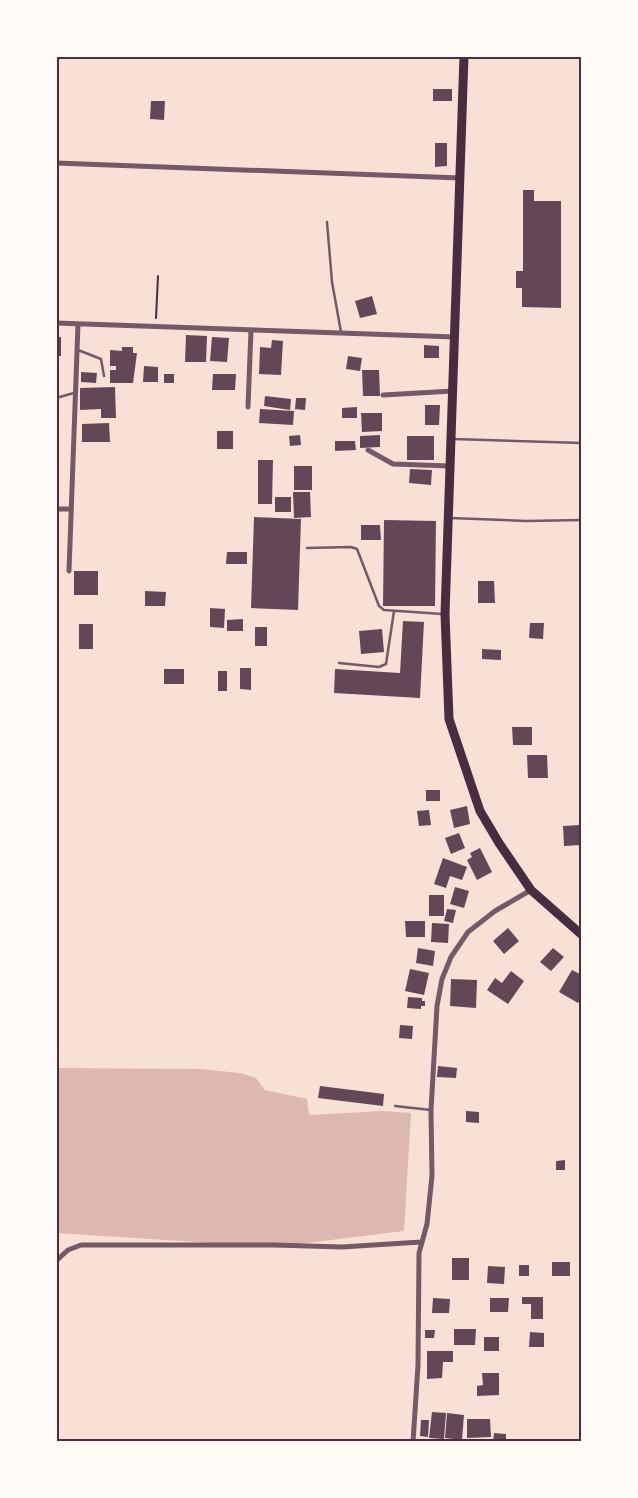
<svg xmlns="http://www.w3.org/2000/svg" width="638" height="1498" font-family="'Playfair Display',serif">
<rect width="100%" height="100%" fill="#f7e1d7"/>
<path fill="#dcb8b0" d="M59 1068 199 1069 240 1073 256 1078 265 1090 307 1099 309 1115 383 1111 411 1113 404 1231 274 1247 56 1233Z"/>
<path fill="#644757" d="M433 89H452V101H433Z
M151 101H165L164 120 150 119Z
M435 143H447V166L435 167Z
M523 190H534V201H561V308L522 307V288H516V271H523Z
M372 296 377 314 360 318 355 301Z
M186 335 207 336 206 362H185Z
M56 337H61V356H56Z
M212 337 229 338 227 362 210 361Z
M272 340 283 341 281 375 259 374 260 347 271 348Z
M424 345 439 346V358H424Z
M122 347H133V353H137L133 383H110V370H116V366H110V350L122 351Z
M348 356 362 358 360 371 346 369Z
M144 366 158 367V382H143Z
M362 370H379L380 396H363Z
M81 372 97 373 96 383 81 382Z
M164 374H174V383H164Z
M213 374H236L235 390H212Z
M115 387 116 418H101V409L80 410V388Z
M265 396 291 399 290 410 264 406Z
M296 398H306L305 410 295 409Z
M425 405H440L439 425H425Z
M357 407V418H342V408Z
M260 409 294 411 293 425 259 423Z
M361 413H382V431L362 432Z
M109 423 110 442H82V424Z
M217 431H233V449H217Z
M300 435 301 445 290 446 289 436Z
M380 435V447L360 448V436Z
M407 436H434V460H407Z
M335 441H355L356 450 335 451Z
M258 460H273L272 504H258Z
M294 466H312V490H294Z
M410 469 432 470 431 485 409 483Z
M293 492H310L311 517 294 518Z
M275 497H291V512H275Z
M254 517 301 519 298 610 251 608Z
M384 520 436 521 435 606H383Z
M361 525H380L381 540H361Z
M227 552H247V564H226Z
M74 571H98V595H74Z
M478 581H494L495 603H478Z
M145 591 166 592 165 606H145Z
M210 608 225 609 224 628 210 627Z
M243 619V631H227V620Z
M403 621 424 622 420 698 334 693 335 669 400 673Z
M530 623H544L543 639 529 638Z
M79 624H93V649H79Z
M255 627H267V646H255Z
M382 629 384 652 361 654 359 631Z
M482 649 501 650V660L482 659Z
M240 668H251V690L240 689Z
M164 669H184V684H164Z
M218 671H227V691H218Z
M512 727H532V745H513Z
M527 755H547L548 778H528Z
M426 790H440V801H426Z
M467 806 470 824 454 828 450 810Z
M429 810 431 825 419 826 417 811Z
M580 825 581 845 564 846 563 826Z
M459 833 465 848 451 854 445 838Z
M480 848 492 872 477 880 467 860 472 857 470 853Z
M443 858 467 867 462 880 450 876 446 888 434 884Z
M455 887 469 891 464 908 450 904Z
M429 895H444V916H429Z
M447 909 456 910 453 923 444 921Z
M405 921H425V937H406Z
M432 923 449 924 448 943 431 942Z
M508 928 519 941 504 954 493 941Z
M418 948 435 951 433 966 416 963Z
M553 948 564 957 551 971 540 962Z
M410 969 429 973 424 995 405 991Z
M572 970 582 975V997L578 1003 559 992Z
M511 971 524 981 508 1004 487 990 495 978 502 983Z
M451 979 477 980 476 1008 450 1006Z
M408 997 422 998V1001H425V1006H421V1009L407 1008Z
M400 1025 413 1026 412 1039 399 1038Z
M438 1066 457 1068 456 1078 437 1077Z
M320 1086 384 1094 383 1106 318 1098Z
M466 1111 479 1112V1123L466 1122Z
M565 1160V1170H556V1161Z
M452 1258H469V1280H452Z
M552 1262H570V1276H552Z
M519 1265H529V1276H519Z
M488 1266 505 1267 504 1284 487 1283Z
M522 1297H543V1319H531V1304H522Z
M433 1298 450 1299 449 1313H432Z
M490 1298H509L508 1312H490Z
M454 1329H476L475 1345H454Z
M425 1330H435L434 1338H425Z
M530 1332 544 1333V1347H529Z
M484 1337H499V1351H484Z
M427 1351H453V1362H443L442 1378 427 1379Z
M482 1373H499V1395L477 1396V1386L483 1385Z
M432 1412 446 1413 444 1439 429 1438Z
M447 1413 464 1415 462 1440 445 1438Z
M467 1419H490L491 1437 467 1438Z
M421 1420H429L428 1437 420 1436Z
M494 1433 506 1434V1442H493Z"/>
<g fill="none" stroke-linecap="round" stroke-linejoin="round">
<path stroke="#4a2c40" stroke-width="2" d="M156 318 158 276"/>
<path stroke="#755966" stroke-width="2.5" d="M327 222 332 282 341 332
M78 350 101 359 104 376
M56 398 74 393
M453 439 582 443
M450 518 526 521 582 520
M307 548 351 547 357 549 379 606 384 610 442 614
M339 663 379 667 386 664 394 611
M395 1106 431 1110"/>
<path stroke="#755966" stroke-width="5" d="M56 163 460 178
M56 323 455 337
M383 395 453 391
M248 407 251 330
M368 450 393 464 450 466
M56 509H71
M69 571 78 324
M56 1261 68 1250 81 1245H274L342 1247 421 1242
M413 1442 418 1365 419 1253 427 1224 432 1176 431 1110 437 1006 442 979 451 957 468 932 495 911 531 890"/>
<path stroke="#4a2c40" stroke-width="9" d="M464 56 445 614 449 719 480 811 499 843 531 890 582 935"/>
</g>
<rect width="638" height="1498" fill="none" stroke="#fffaf5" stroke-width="115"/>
<rect x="58" y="58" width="522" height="1382" fill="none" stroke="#4a2c40" stroke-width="2"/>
</svg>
